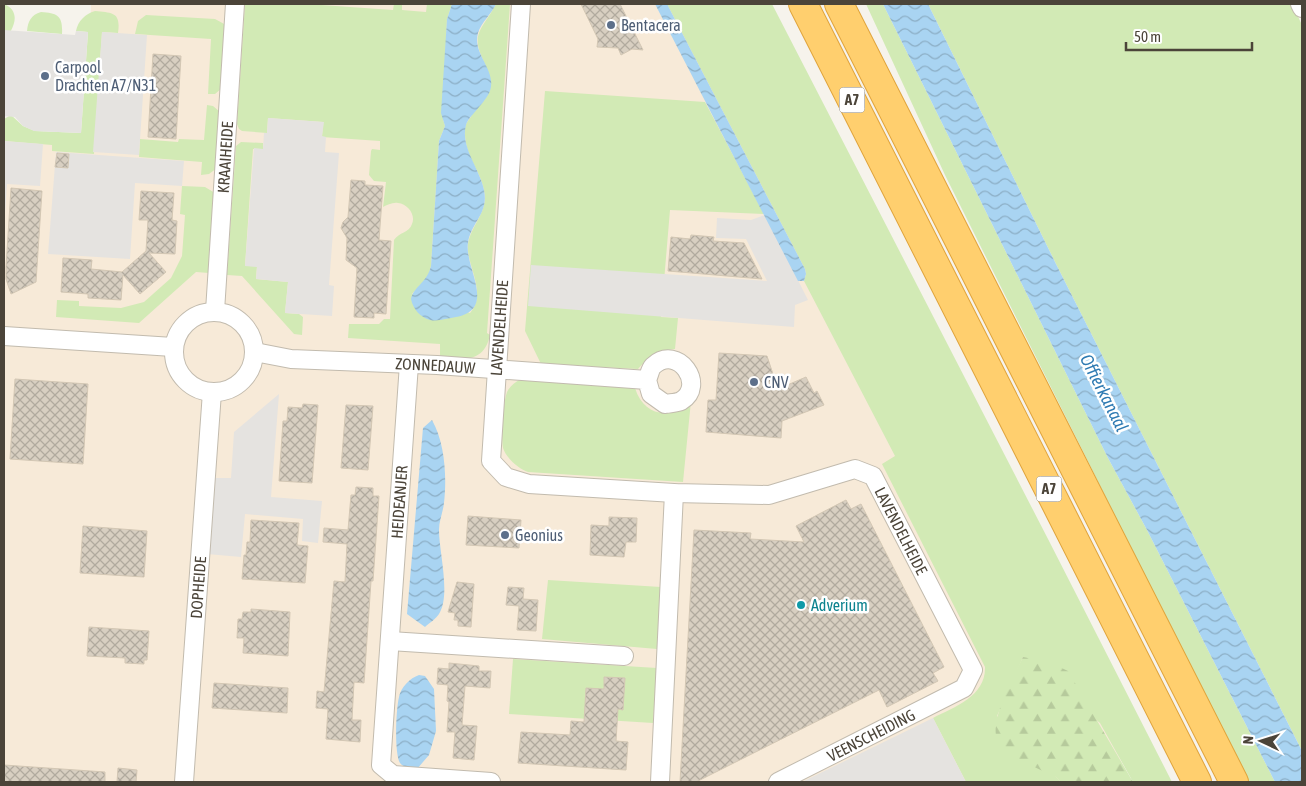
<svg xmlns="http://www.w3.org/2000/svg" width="1306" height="786" font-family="'Asap Condensed',sans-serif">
<defs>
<pattern id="forest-firs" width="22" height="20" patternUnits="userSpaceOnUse" patternTransform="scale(1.25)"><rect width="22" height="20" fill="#d2eab5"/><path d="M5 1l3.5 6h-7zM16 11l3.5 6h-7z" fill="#b6ca9c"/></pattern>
<pattern id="water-waves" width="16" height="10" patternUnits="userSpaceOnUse" patternTransform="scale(1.25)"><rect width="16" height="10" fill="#a9d4f2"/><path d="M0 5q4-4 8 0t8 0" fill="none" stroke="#8caec5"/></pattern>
<pattern id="building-cross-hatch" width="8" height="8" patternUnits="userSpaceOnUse" patternTransform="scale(1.25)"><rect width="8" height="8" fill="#d8cfc1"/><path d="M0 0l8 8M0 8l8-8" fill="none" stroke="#b1aa9e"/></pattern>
</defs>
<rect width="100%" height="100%" fill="#f6f3ec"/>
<path fill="#f7ead8" d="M91 4H731L1132 782H4V134L88 138Z"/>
<path fill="#d2eab5" d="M4 4C22 11 14 30 4 40Z
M245 4H307L393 10 394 4H402V10L426 12 427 4H452L447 19 443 119 445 126 439 141 431 266 428 277 412 294 470 313C486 295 470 270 468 251 466 231 485 217 485 197 484 177 469 161 466 143 465 138 464 128 466 124 468 120 471 118 472 114 478 99 482 82 486 66 469 33 481 32 496 4H510L487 333 490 335C484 364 462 359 440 358V344L348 338 349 324H379L384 319H390L394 240C399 232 409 233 412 224 416 215 408 204 398 203 393 202 387 205 383 207L386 182 374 181 369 175 371 151 372 149 380 150V141L322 137 323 122 268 118 267 133 242 131 239 129 237 124Z
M667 4H772L1048 539 1172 782H1133L1100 723 1023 657 997 716 1061 782H966L933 718C955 707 986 696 985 667L882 464 895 456 804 281 806 274 805 269Z
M866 4H883L1108 458 1147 530 1275 782H1248L945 175Z
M928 4H1292L1302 25V751L1056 264Z
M95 11C113 13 121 12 118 33L102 32 94 154 52 151V145L4 141V119L11 115 23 126 35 131 81 133 88 32 76 31C78 21 85 14 95 11Z
M41 12C58 13 63 16 62 34L27 31C28 21 31 15 41 12Z
M146 15 215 19 226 25 222 88 215 94H208L211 39 135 34 138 21Z
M545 91 705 102 764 214 670 210 661 317 678 318 675 349C657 351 650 355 638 369L541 364 525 331Z
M207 105 213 106 220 112 217 168 209 174 201 175 202 162 139 157 140 139 178 142 179 139 204 140Z
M241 142 263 143V149H253L245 266H257L256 279 288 282 285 313 299 314 303 317 302 335 294 334 242 276 227 275 236 146Z
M182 186 205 187 215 193 209 273 196 272 139 323 56 317 57 300 79 301V306L121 308 144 302 171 278 182 256 185 215 180 214Z
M521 379 635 388C644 417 671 420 691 401L683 482 528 472C519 469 506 458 503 448 501 436 503 403 507 392 510 386 515 382 521 379Z
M548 580 661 587 657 649 542 639Z
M513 659 657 668 653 723 509 714Z"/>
<path fill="url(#forest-firs)" d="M1023 657 1049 662 1068 671 1133 782H1061L1056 777C1041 770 1008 756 999 744 986 725 1014 676 1023 657Z"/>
<path fill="#e5e3e0" d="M4 30 75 35 76 31 88 32 81 133 34 131 23 126 15 117 4 116Z
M102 32 147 35 139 155 93 152Z
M268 118 324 122 322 136 326 137 325 152 339 153 329 285 334 286 332 316 285 313 288 282 256 279 257 267 245 266 254 148 263 149 264 133H267Z
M4 141 43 144 40 186 7 184 4 229Z
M56 152 184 161 182 186 135 183 130 259 48 254Z
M765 215 808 300 795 305 794 327 528 306 531 265 767 281 746 239 716 238 717 218 751 220Z
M279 394 271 497 322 501 318 543 302 541 303 519 245 514 241 557 207 554 214 478H231L234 432Z
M933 718 966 782H802Z"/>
<path fill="url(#water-waves)" d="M452 4H496C492 13 481 23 478 33 472 54 497 70 490 91 486 102 468 117 466 125 460 147 480 169 484 190 489 214 471 222 468 243 464 267 498 309 456 317 448 318 438 322 430 320 420 317 413 309 411 299 414 286 427 283 431 266L439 141 445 126 441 113 447 19Z
M655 4H667L805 269 806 274 804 281H798Z
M883 4H928L1056 264 1302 751V782H1275L1147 530 1108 458Z
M432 420C445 443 447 477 444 503 443 512 439 521 439 530 439 552 451 595 439 614 436 619 429 623 425 627L407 614 423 428Z
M419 675 425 676 434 689 436 731 429 755 417 769C411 768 404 768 400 763 394 753 396 709 399 697 401 687 410 678 419 675Z"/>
<path fill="url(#building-cross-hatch)" stroke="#d3c7b4" d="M581 4H620L643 50 632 49 621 55 618 48 597 47 598 39Z
M153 54 181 56 176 139 148 137Z
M57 153 69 154 68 168 55 167Z
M351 180 365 181V185L383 186 379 240 391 241 386 314 374 313V318L354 317 357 268 346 260 347 238 341 228 343 222 348 217Z
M11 188 42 191 36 282 11 294 6 279V267Z
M141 191 174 193 172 220 177 221 175 254 149 253 166 272 140 294 123 275 121 300 88 298V294L61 292 63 258 92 260 91 269 122 272 146 251 148 220H139Z
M691 235 714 237 713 241 744 243 762 279 668 271 671 237 690 239Z
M719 353 767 356 778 389 806 377 814 393 817 391 824 405 782 421 781 438 706 432 708 400H716Z
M15 379 88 384 83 464 10 459Z
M303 404 318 405 312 483 279 481 283 421H287L288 407 302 408Z
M346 405 373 406 368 470 341 468Z
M356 487 373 488V496H379L373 581H371L364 683 354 682 352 720H361L360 742 326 739 328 709 316 708 317 691 324 692 334 581 345 582 347 544 323 542 324 528 348 530 351 495H355Z
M846 500 851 509 861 504 944 667 933 673 938 681 887 707 879 690 696 782H680L694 530 751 533 750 539 804 542 796 526Z
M468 516 521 520 519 548 466 545Z
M609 517 637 518 636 542H626L624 557 590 555 591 525 609 526Z
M251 520 299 523 297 545 308 546 305 583 242 579 244 555H246L247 542H250Z
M83 526 147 531 144 577 80 573Z
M457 582 474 584 471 627 458 626V620H454L455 613 448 612Z
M508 587 524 588 523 599 538 600 536 631 517 630 519 606 506 605Z
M251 609 290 612 288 656 243 653 244 638H237L238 619H242L243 612H251Z
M89 627 149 631 147 660H144V664L125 663V658L87 656Z
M449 663 479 666V671H491L490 688 465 686 462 725 477 726 474 760 453 758 455 732H447L449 702 447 701 448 685 437 684 438 668 449 669Z
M604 677 625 678 623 710 618 709 616 741 628 742 626 770 518 763 521 732 570 735 571 721 584 722 586 688 604 689Z
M214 683 288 688 287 713 212 708Z
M4 765 105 772V782H4Z
M118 768 137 770 136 782H117Z"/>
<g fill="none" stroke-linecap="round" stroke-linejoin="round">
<g stroke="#c2bbae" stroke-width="20">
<g id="minor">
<path id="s1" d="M521 4 491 461 506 477 529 484 674 493 769 495 855 469 873 476 973 670 964 688 778 782"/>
<path d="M1300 4 1302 8"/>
<path id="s2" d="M215 311 235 4"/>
<circle cx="214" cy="352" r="40"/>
<path d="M4 336 173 347"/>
<path id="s3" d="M255 352 291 359 437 365 647 380C649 376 650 369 653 366 678 343 707 386 681 401 677 403 670 403 665 404L651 394 647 380"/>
<path d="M409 364 381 765 393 775 491 782"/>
<path d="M390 641 624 656"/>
<path id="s4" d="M184 782 212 392"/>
<path d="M660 782 674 493"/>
</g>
</g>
<g stroke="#e0a43c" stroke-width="30">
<path id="motorway" d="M803 4 1197 782
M839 4 1234 782"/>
</g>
<use href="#minor" stroke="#fff" stroke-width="18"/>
<use href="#motorway" stroke="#ffcf6e" stroke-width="28"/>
</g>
<g fill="#5c6f8a" stroke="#fff" stroke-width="2">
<circle cx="611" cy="25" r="5"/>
<circle cx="45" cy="76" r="5"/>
<circle cx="754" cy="382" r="5"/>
<circle cx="505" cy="535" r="5"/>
</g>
<circle fill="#0f9aa8" stroke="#fff" stroke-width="2" cx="801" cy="605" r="5"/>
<g text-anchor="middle" stroke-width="5" stroke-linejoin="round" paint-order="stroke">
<g fill="#fff" stroke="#817c74" stroke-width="1">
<rect x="839.5" y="87.5" width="25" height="25" rx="4"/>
<rect x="1036.5" y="476.5" width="25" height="25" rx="4"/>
</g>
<g font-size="15" font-weight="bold" fill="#4b4439">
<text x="852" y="105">A7</text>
<text x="1049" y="494">A7</text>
</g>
<g font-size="16" fill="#4e5e75" stroke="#fff" text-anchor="start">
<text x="621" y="31">Bentacera</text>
<text x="55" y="73">Carpool<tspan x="55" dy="18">Drachten A7/N31</tspan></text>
<text x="764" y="388">CNV</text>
<text x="515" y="541">Geonius</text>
</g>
<g font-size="16" fill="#4b4439" stroke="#fff">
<text dy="6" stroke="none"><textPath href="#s2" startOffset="154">KRAAIHEIDE</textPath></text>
<text transform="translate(499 328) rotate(-86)" y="6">LAVENDELHEIDE</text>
<text dy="6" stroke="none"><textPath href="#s3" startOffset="181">ZONNEDAUW</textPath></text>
<text transform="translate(399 502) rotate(-86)" y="6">HEIDEANJER</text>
<text dy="6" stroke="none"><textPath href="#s1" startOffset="915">LAVENDELHEIDE</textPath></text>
<text dy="6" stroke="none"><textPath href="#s4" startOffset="195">DOPHEIDE</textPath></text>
<text transform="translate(871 735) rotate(-27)" y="6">VEENSCHEIDING</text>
</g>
<g font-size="16" fill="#0d838f" stroke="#fff" text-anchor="start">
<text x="811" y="611">Adverium</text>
</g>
<g font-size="18" font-style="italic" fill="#2e7ab2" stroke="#fff">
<text transform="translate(1104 393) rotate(63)" y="6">Offierkanaal</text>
</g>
</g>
<rect width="1306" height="786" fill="none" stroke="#4b4439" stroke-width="10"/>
<g transform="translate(1261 741) rotate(274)" stroke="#ffffff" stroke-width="4" paint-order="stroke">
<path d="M0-4L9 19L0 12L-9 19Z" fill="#4b4439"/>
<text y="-8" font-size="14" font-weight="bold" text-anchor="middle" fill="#4b4439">N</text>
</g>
<path d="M1126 42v8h126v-8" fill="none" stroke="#4b4439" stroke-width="2.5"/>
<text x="1134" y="42" font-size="15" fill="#4b4439" stroke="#ffffff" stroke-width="4" paint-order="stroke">50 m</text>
</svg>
